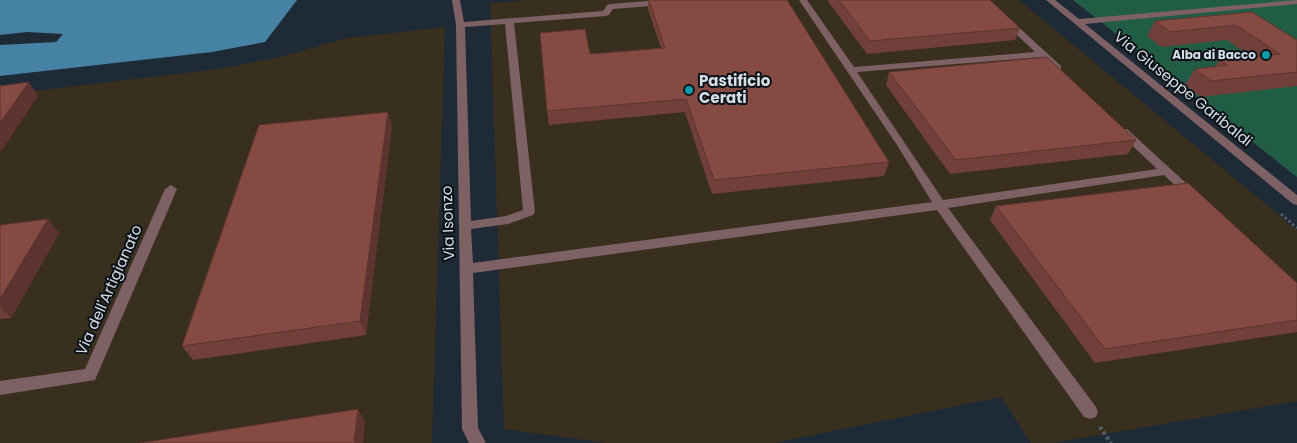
<svg xmlns="http://www.w3.org/2000/svg" width="1297" height="443" font-family="Poppins,sans-serif">
<rect width="100%" height="100%" fill="#1f2a37"/>
<path fill="#392f1f" d="M529 0H1019L1297 230V401L1053 443H1031L1001 397 774 443H606L504 429 490 3Z
M445 27 432 443H0V95L218 69 280 57 347 38Z"/>
<path fill="#215d45" d="M1073 0H1297V177Z"/>
<path fill="#4682a3" d="M0 0H297L265 42 212 52 0 76V45L56 42 63 34 27 32 0 35Z"/>
<g fill="none" stroke-linecap="round" stroke-linejoin="round">
<path stroke="#56606c" stroke-width="3" stroke-dasharray="2.5 2.5" stroke-linecap="butt" d="M1281 214 1297 228"/>
<path stroke="#56606c" stroke-width="4" stroke-dasharray="3 3" stroke-linecap="butt" d="M1100 427 1111 443"/>
<path fill="#7d6165" fill-rule="evenodd" d="M452 0H460L464 22 603 11 607 5 610 4 660 0H693L689 3 613 9 609 15 606 16 514 23 535 212 533 215 508 224 471 229 473 263 932 202 897 145 799 0H807L854 67 1035 52 980 0H989L1061 66V70H1055L1041 57 857 72 943 200 1157 169 1119 133 1118 131 1119 129H1127L1199 195 1197 198H1189L1164 175 948 208 1096 407 1098 412 1096 417 1090 419 1084 417 937 210 473 273 478 428 486 443H469L462 429 456 25ZM505 24 523 210 506 216 471 221 465 27Z
M1046 0H1055L1079 19 1297 0V4L1085 24 1297 195V205L1293 204Z
M171 185 177 189 95 380 0 395V381L85 369 165 189Z"/>
</g>
<path fill="#72403a" d="M648 0H787L889 162 884 176 712 194 685 112 549 125 547 111 590 54 661 48 648 9Z
M827 0H990L1020 28 1015 40 867 54Z
M1252 12 1297 40V86L1201 97 1185 85 1195 69 1215 67 1219 60 1251 57 1227 40 1161 47 1147 36 1155 21Z
M889 72 1136 140 1128 154 950 174 886 85Z
M392 125 366 335 193 360 182 346Z
M996 206 1297 283V332L1095 363 990 220Z
M0 225 59 233 11 318 0 319Z"/>
<path fill="#5d342f" d="M29 82 38 96 0 153V123Z
M388 112 392 125 366 335 360 321Z
M48 219 59 233 11 318 0 307V299Z
M358 409 365 422 363 443H354Z"/>
<path fill="#854b43" stroke="#5d342f" d="M649 0H787L889 162 714 180 686 99 547 111 540 33 585 29 590 54 665 48Z
M839 0H990L1020 28 870 41Z
M1252 12 1297 40V72L1211 81 1195 69 1227 65 1219 60 1280 54 1236 25 1170 32 1155 21Z
M1047 57 1136 140 956 160 889 72Z
M29 82 0 123V86Z
M388 112 360 321 182 346 259 125Z
M1188 183 1297 283V320L1105 349 996 206Z
M48 219 0 299V225Z
M358 409 354 443H140Z"/>
<g fill="#0f9aa8" stroke="#0d1218" stroke-width="2">
<circle cx="1266" cy="55" r="5"/>
<circle cx="689" cy="90" r="5"/>
</g>
<g text-anchor="middle" stroke-width="4" stroke-linejoin="round" paint-order="stroke">
<g font-size="12" font-weight="bold" fill="#d6dee6" stroke="#0d1218" text-anchor="end">
<text x="1256" y="59">Alba di Bacco</text>
</g>
<g font-size="15" font-weight="bold" fill="#d6dee6" stroke="#0d1218" text-anchor="start">
<text x="699" y="86">Pastificio<tspan x="699" dy="17">Cerati</tspan></text>
</g>
<g font-size="15" fill="#d6dee6" stroke="#0d1218">
<text transform="translate(1183 89) rotate(39)" y="5">Via Giuseppe Garibaldi</text>
<text transform="translate(448 223) rotate(-92)" y="5">Via Isonzo</text>
<text transform="translate(109 290) rotate(-66)" y="5">Via dell'Artigianato</text>
</g>
</g>
</svg>
